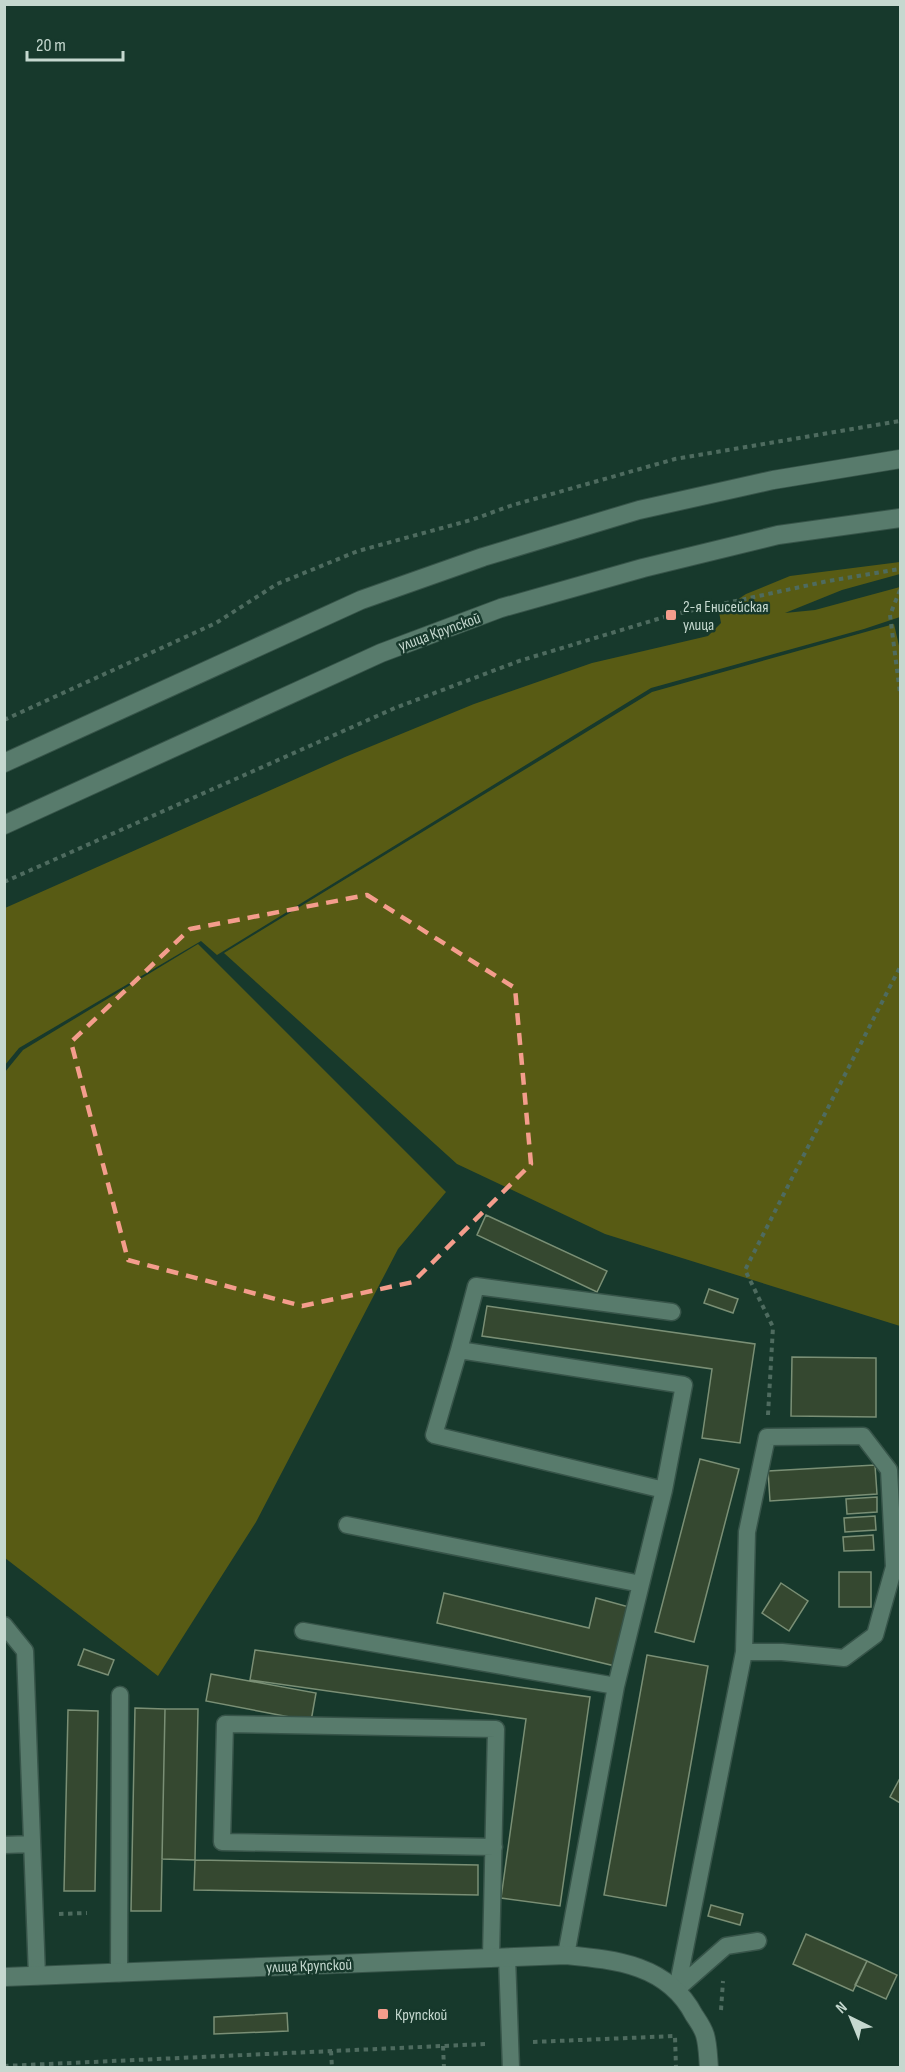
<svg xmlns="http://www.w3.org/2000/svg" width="905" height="2072" font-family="'Sofia Sans Condensed',sans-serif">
<rect width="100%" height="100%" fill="#17392c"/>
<path fill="#585b14" d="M900 562V574L842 590 785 613 815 610 900 587V617L864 629 651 688 217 955 201 941 19 1048 5 1065V908L345 757 474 704 592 663 708 636 721 623 719 612 746 594 790 576Z
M894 624 900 650V1326L605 1234 457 1164 224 953 652 692Z
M198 944 446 1192 398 1249 256 1522 158 1676 5 1558V1072L23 1050Z"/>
<path fill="#354830" stroke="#7a8f75" stroke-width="1.5" d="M486 1215 607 1271 597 1292 477 1235Z
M709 1289 738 1299 733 1313 704 1303Z
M487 1306 755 1344 740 1443 702 1438 712 1369 482 1336Z
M792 1357 876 1358V1417L791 1416Z
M700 1459 739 1469 694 1642 655 1632Z
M875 1465 877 1494 770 1501 768 1471Z
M877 1497V1512L847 1514 846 1499Z
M875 1516 876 1530 845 1532 844 1518Z
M873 1535 874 1550 844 1551 843 1537Z
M839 1572H871V1607H839Z
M781 1583 808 1601 789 1631 762 1613Z
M444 1593 589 1628 596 1598 629 1607 615 1666 437 1623Z
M84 1649 114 1660 108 1675 78 1665Z
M255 1650 590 1697 560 1906 501 1898 526 1719 250 1680Z
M647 1655 708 1666 666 1906 604 1895Z
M211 1674 316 1693 311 1721 206 1701Z
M135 1708 165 1709 161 1911H131Z
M165 1709H198L195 1860 162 1859Z
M68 1710 98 1711 95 1891H64Z
M899 1780 900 1781V1803L890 1797Z
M195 1860 478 1865V1895L194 1890Z
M711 1905 743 1914 740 1925 708 1916Z
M806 1934 867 1961 853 1991 793 1964Z
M867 1961 897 1975 886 1999 855 1985Z
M287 2013 288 2031 214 2034V2017Z"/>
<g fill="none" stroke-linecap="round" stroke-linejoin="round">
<g stroke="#375449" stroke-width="19">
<path id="service" d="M459 1350 476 1286 672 1312
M347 1525 641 1584
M4 1625 25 1651 37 1976
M303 1631 616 1686
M4 1845 32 1844
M566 1955 616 1686 664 1490 684 1385 459 1350 434 1435 664 1490
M491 1957 496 1729 225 1724 222 1842 494 1847
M507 1957 511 2068
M119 1973 120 1695
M677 1989 744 1652 747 1532 767 1437 863 1436 889 1470 894 1567 875 1635 844 1658 782 1652H744
M677 1989 726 1946 758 1941"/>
</g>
<g stroke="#375449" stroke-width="20">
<path id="secondary" d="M4 763 361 600 483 557 639 510 773 480 900 459
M4 825 381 653 501 608 643 568 778 535 900 518
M4 1977 566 1955C617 1960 668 1965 694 2015 698 2021 703 2028 705 2035 708 2045 708 2057 709 2068"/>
</g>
<path stroke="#4e6b5f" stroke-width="4" stroke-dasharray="4.5 4.5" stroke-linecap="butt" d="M900 590 890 615 900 693
M4 720 216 623 277 584 358 551 471 520 513 505 675 459 900 421
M4 882 395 708 519 661 671 615 828 581 900 569
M768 1415 773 1327 745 1270 900 967
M59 1914 87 1913
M721 2010 723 1981
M533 2042 675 2036 676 2068
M443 2046 444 2068
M331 2051 332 2068
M4 2066 486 2044"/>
<use href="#service" stroke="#587b6c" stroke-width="16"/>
<use href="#secondary" stroke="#587b6c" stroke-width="18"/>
</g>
<path fill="none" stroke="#f49d8c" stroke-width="4.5" stroke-dasharray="12 8" stroke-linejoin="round" d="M367 895 515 988 531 1164 413 1282 302 1306 128 1260 71 1042 190 929Z"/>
<g fill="#f49d8c" stroke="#17392c" stroke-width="2">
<rect x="665" y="609" width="12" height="12" rx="3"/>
<rect x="377" y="2008" width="12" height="12" rx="3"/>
</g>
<g text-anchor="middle" stroke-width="5" stroke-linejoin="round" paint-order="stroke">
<g font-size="16" fill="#c5d8cf" stroke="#17392c" text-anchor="start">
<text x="683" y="612">2-я Енисейская<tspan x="683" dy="18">улица</tspan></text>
<text x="395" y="2020">Крупской</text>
</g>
<g font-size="16" fill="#c5d8cf" stroke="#17392c">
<text transform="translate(439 631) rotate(-20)" y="6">улица Крупской</text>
<text transform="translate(309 1965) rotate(-2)" y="6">улица Крупской</text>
</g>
</g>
<rect width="905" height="2072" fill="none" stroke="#c5d8cf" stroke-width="12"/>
<g transform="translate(851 2018) rotate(317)" stroke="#17392c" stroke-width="4.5" paint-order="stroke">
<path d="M0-4.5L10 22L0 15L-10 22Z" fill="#c5d8cf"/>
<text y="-9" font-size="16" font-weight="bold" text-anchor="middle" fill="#c5d8cf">N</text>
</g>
<path d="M27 51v9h96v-9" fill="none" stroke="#c5d8cf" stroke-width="3"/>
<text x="36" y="51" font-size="18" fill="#c5d8cf" stroke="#17392c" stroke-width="4.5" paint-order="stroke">20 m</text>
</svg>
